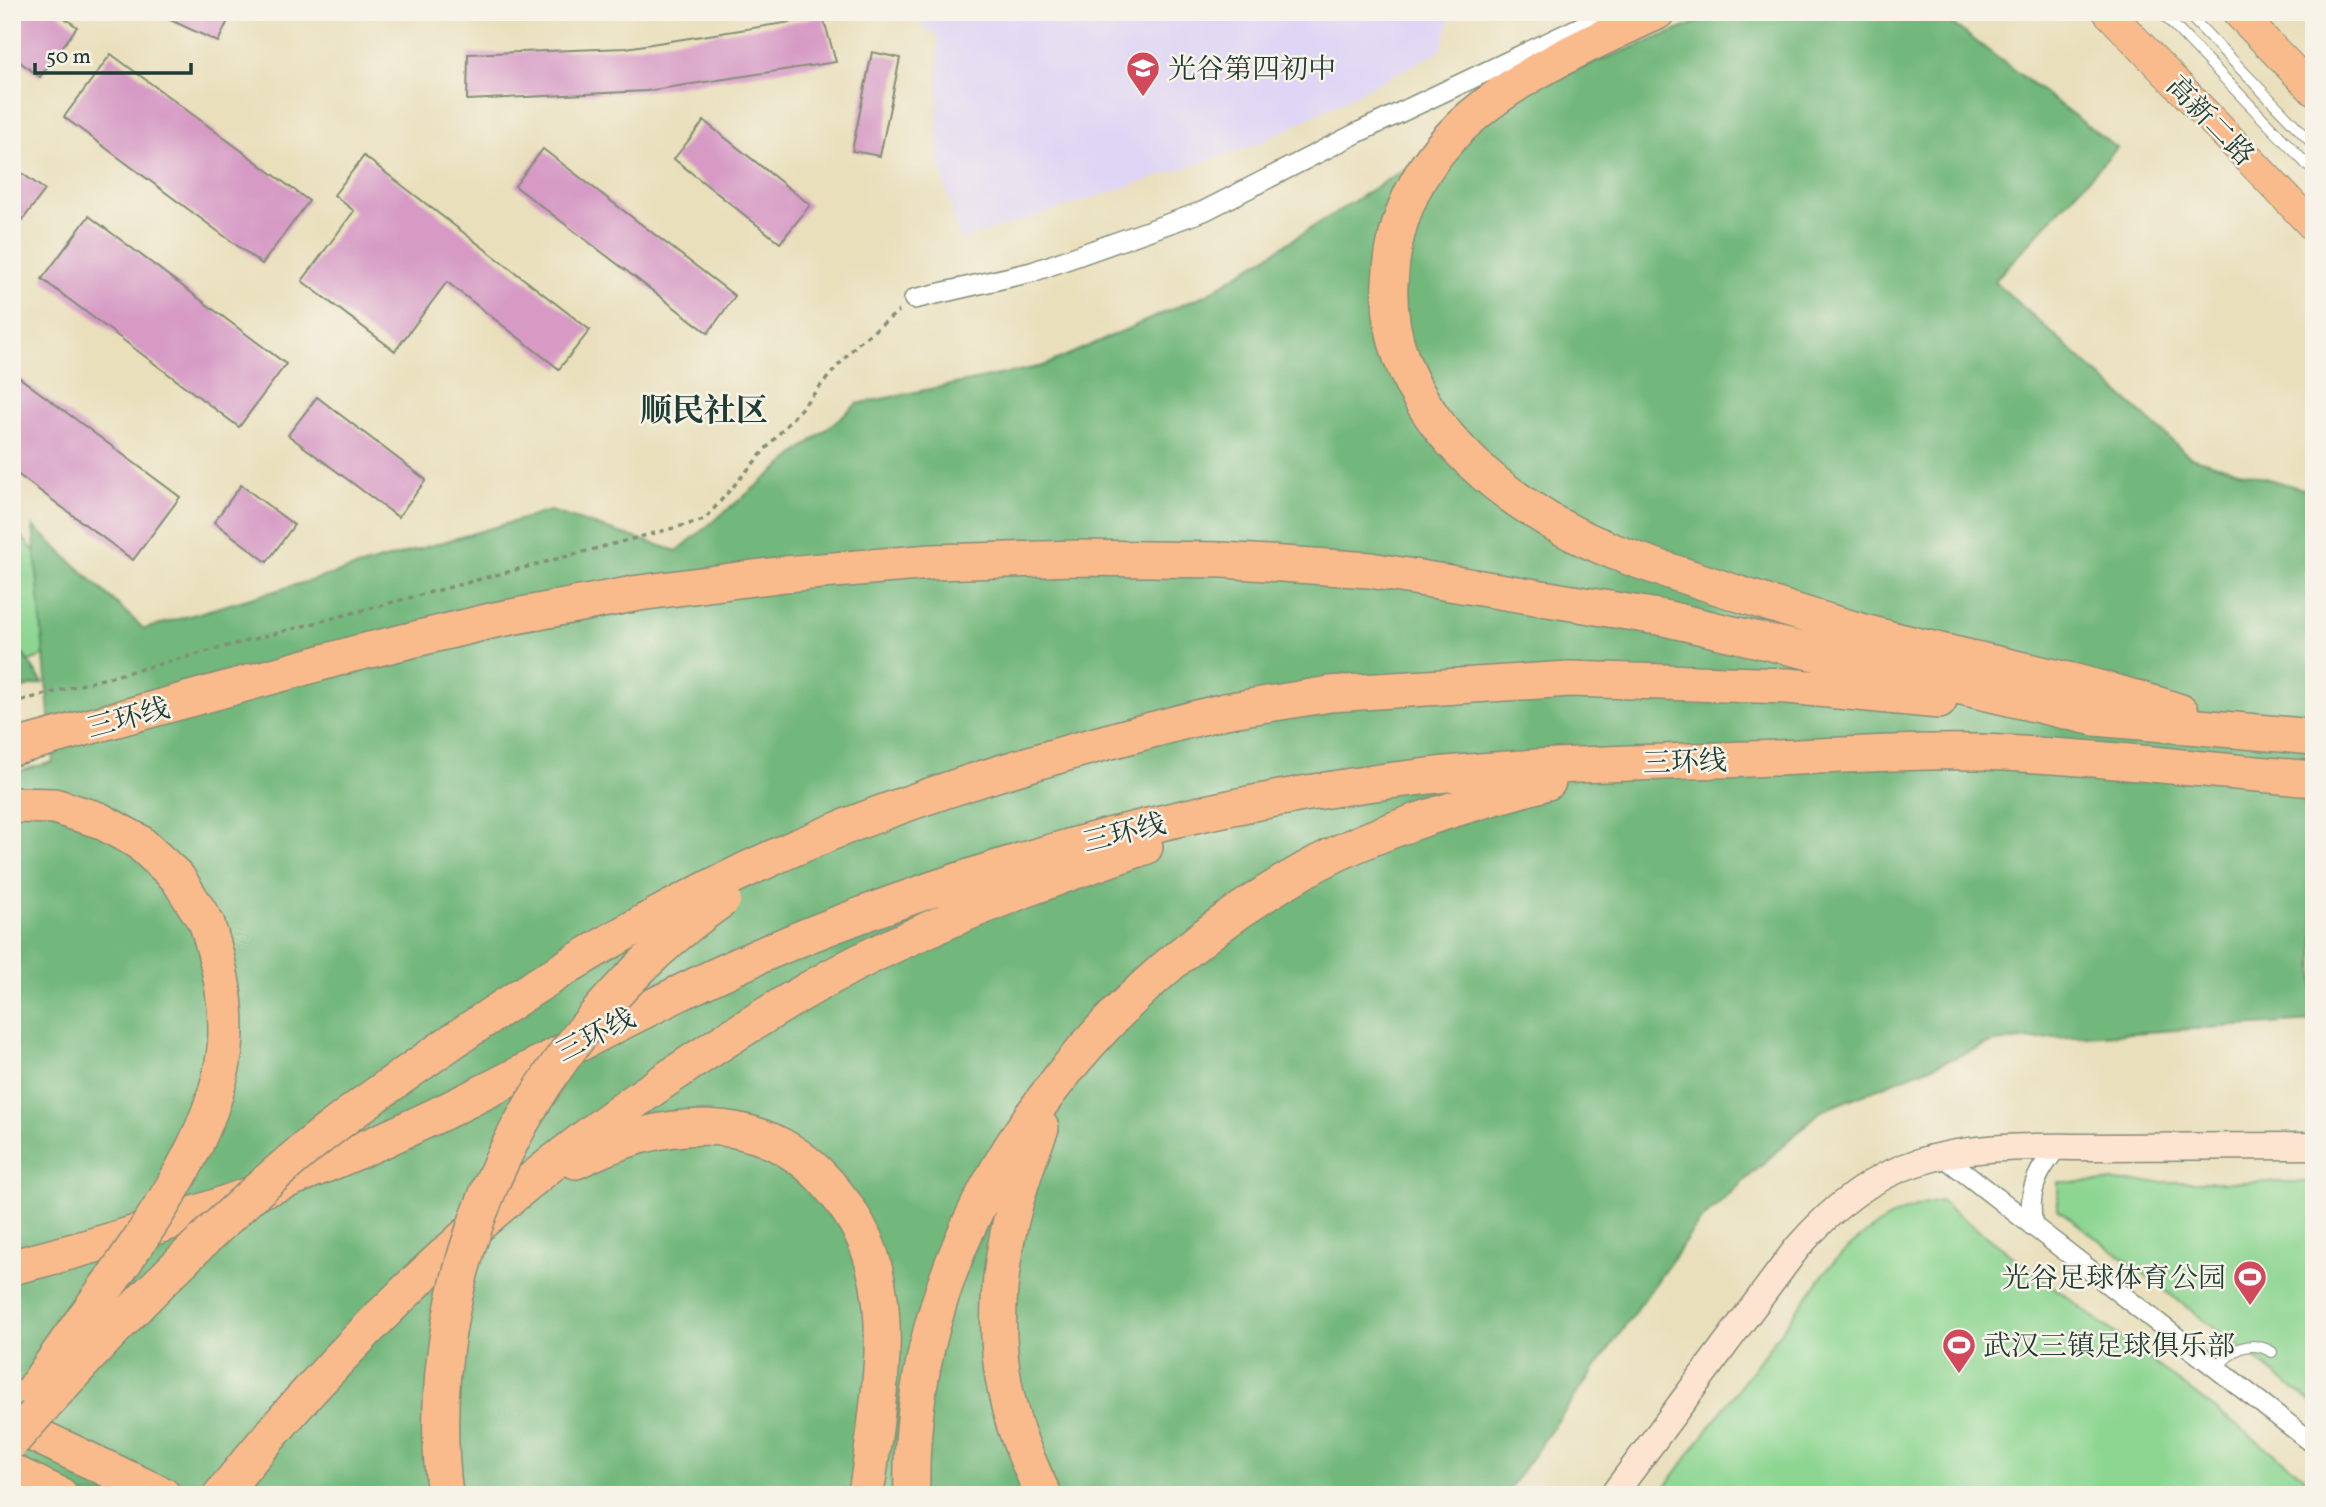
<svg xmlns="http://www.w3.org/2000/svg" width="2326" height="1507" font-family="Vollkorn,'Noto Serif SC',serif">
<rect width="100%" height="100%" fill="#f7f3e8"/>
<filter id="ink" filterUnits="userSpaceOnUse"><feTurbulence type="fractalNoise" baseFrequency=".0143" numOctaves="2"/><feDisplacementMap in="SourceGraphic" scale="14" xChannelSelector="R" yChannelSelector="G"/><feConvolveMatrix kernelMatrix="1 2 1 2 8 2 1 2 1" color-interpolation-filters="sRGB"/></filter>
<filter id="wash" filterUnits="userSpaceOnUse"><feTurbulence type="fractalNoise" baseFrequency=".00686" numOctaves="4" result="noise"/><feDisplacementMap in="SourceGraphic" scale="28" xChannelSelector="R" yChannelSelector="G"/><feGaussianBlur stdDeviation="1.57" result="paint"/><feColorMatrix in="noise" values="0 0 0 0 0 0 0 0 0 0 0 0 0 0 0 0 0 1.4 0 .05"/><feComposite in="paint" operator="in"/></filter>
<g filter="url(#wash)">
<rect width="100%" height="100%" fill="#e9dfbb"/>
<path fill="#dfd5f5" d="M901 12H1453L1440 51 1257 145 959 241 938 153V36Z"/>
<path fill="#8dd692" stroke="#568a63" stroke-width="2" d="M12 525 103 632 12 668Z
M2058 1182H2314V1404L2058 1209Z
M1940 1201 2314 1484V1495H1659L1829 1267C1862 1233 1893 1209 1940 1201Z"/>
<path fill="#72b77c" stroke="#487a58" stroke-width="2" d="M1724 12H1937L2117 148 1994 281 2190 457 2314 492V1021L1993 1042 1821 1111 1699 1222 1505 1495H12V773L53 762 33 526 144 629 550 511 677 551 857 404 1043 366 1207 294 1539 84Z
M12 638 43 683 12 691Z"/>
<g id="blocks">
<path fill="#d69ac5" d="M12 12H56L77 27 40 77 12 56Z
M153 12H232L218 42Z
M823 17 836 62 646 91 467 100 468 54 626 48Z
M872 52 900 58 880 156 852 151Z
M111 54 309 201 262 264 64 117Z
M704 121 810 205 780 243 674 159Z
M543 149 735 296 708 333 515 186Z
M364 156 590 330 559 369 447 282 395 351 302 281 354 211 334 195Z
M12 166 45 190 12 234Z
M89 216 286 364 239 427 42 279Z
M12 372 180 497 133 560 12 470Z
M317 397 426 480 398 517 288 435Z
M241 485 294 525 267 562 214 522Z"/>
</g>
</g>
<g filter="url(#ink)">
<use href="#blocks" fill-opacity="0" stroke="#848e78" stroke-width="2"/>
<g fill="none" stroke-linecap="round" stroke-linejoin="round">
<g stroke="#848e78" stroke-width="12">
<path id="lane" d="M2161 12 2314 172
M2186 12 2314 145
M2216 1369C2232 1350 2248 1338 2272 1352"/>
</g>
<g stroke="#848e78" stroke-width="22">
<path id="street" d="M914 299 1032 272 1204 211 1357 133 1612 12
M1943 1156 2314 1444
M2033 1227C2027 1193 2036 1172 2058 1147"/>
</g>
<g stroke="#848e78" stroke-width="29">
<path id="secondary" d="M1613 1495 1797 1248C1829 1211 1868 1178 1916 1163 1973 1144 2036 1147 2096 1147 2168 1147 2241 1146 2314 1146"/>
</g>
<g stroke="#848e78" stroke-width="32">
<path id="primary" d="M2108 12 2314 227
M2237 12 2314 91"/>
</g>
<g stroke="#848e78" stroke-width="38">
<path id="highway" d="M1657 12C1533 70 1397 125 1390 283 1385 383 1459 464 1539 514 1586 545 1644 563 1697 580 1753 599 1811 617 1868 633 1972 661 2079 678 2181 712
M1225 711 1330 694 1570 679 1788 686 1939 701
M12 748 353 654 495 620 639 593 785 574 931 562 1077 558 1223 560 1370 570 1664 618 2095 718 2314 737
M12 805 54 806 99 820 139 842 177 877 207 924
M1041 1128C998 1233 979 1348 1026 1456 1032 1469 1037 1483 1044 1495
M576 1161C661 1118 761 1106 829 1185 849 1208 865 1233 873 1263 889 1320 881 1379 874 1437 871 1456 870 1476 865 1495
M12 1267C156 1232 297 1182 431 1118 565 1054 693 979 832 926 1027 850 1229 798 1437 775 1541 764 1646 763 1749 759 1825 757 1902 750 1978 752 2090 756 2202 770 2314 779
M12 1424 163 1495
M12 1472 60 1495
M221 1495C361 1319 529 1166 718 1045 776 1008 836 971 898 943 978 906 1061 875 1145 847
M912 1495C905 1230 1081 996 1305 870 1380 828 1466 805 1548 782"/>
</g>
<path stroke="#848e78" stroke-width="3.5" stroke-dasharray="5 5" stroke-linecap="butt" d="M12 703 704 520 857 344 899 311"/>
<use href="#lane" stroke="#fff" stroke-width="10"/>
<use href="#street" stroke="#fff" stroke-width="19"/>
<use href="#secondary" stroke="#fde4d1" stroke-width="26"/>
<use href="#primary" stroke="#fabb8c" stroke-width="30"/>
<use href="#highway" stroke="#fabb8c" stroke-width="35"/>
<g stroke="#848e78" stroke-width="38" stroke-linecap="butt">
<path id="highway-bridge" d="M34 1390C97 1292 212 1166 225 1049 229 1006 220 965 207 924
M12 1441C100 1341 192 1245 293 1159 335 1123 381 1091 427 1059 553 970 687 891 830 833 958 781 1091 745 1225 711
M445 1495C416 1262 534 1032 723 899"/>
</g>
<use href="#highway-bridge" stroke="#fabb8c" stroke-width="35"/>
</g>
</g>
<defs>
<g id="school-pin" transform="scale(1.75)"><path d="M0 17L-7.5 6A9.5 9.5 0 1 1 7.5 6Z" fill="#d1495b" stroke="#f7f3e8"/><path d="M0-5L7-2L0 1L-7-2ZM-4 1L0 2.5L4 1V4Q0 6-4 4Z" fill="#fff"/></g>
<g id="stadium-pin" transform="scale(1.75)"><path d="M0 17L-7.5 6A9.5 9.5 0 1 1 7.5 6Z" fill="#d1495b" stroke="#f7f3e8"/><path d="M0-5a6.5 5 0 1 0 0 10a6.5 5 0 1 0 0-10ZM-3.5-1.8h7v3.6h-7Z" fill="#fff"/></g>
</defs>
<g fill-rule="evenodd">
<use href="#school-pin" x="1143" y="68"/>
<use href="#stadium-pin" x="2250" y="1277"/>
<use href="#stadium-pin" x="1959" y="1345"/>
</g>
<g text-anchor="middle" stroke-width="5" stroke-linejoin="round" paint-order="stroke">
<g font-size="28" fill="#1f3d34" stroke="#f7f3e8" text-anchor="start">
<text x="1168" y="78">光谷第四初中</text>
<text x="2226" y="1287" text-anchor="end">光谷足球体育公园</text>
<text x="1983" y="1355">武汉三镇足球俱乐部</text>
</g>
<g font-size="28" fill="#1f3d34" stroke="#f7f3e8">
<text transform="translate(2211 120) rotate(46)" y="10">高新二路</text>
<text transform="translate(128 717) rotate(-15)" y="10">三环线</text>
<text transform="translate(1685 761) rotate(-2)" y="10">三环线</text>
<text transform="translate(1124 832) rotate(-14)" y="10">三环线</text>
<text transform="translate(595 1034) rotate(-27)" y="10">三环线</text>
</g>
<g font-size="32" font-weight="bold" fill="#1f3d34" stroke="#f7f3e8">
<text x="704" y="421">顺民社区</text>
</g>
</g>
<rect width="2326" height="1507" fill="none" stroke="#f7f3e8" stroke-width="42"/>
<path d="M35 63v10h156v-10" fill="none" stroke="#1f3d34" stroke-width="3.5"/>
<text x="46" y="63" font-size="21" fill="#1f3d34" stroke="#f7f3e8" stroke-width="5" paint-order="stroke">50 m</text>
</svg>
